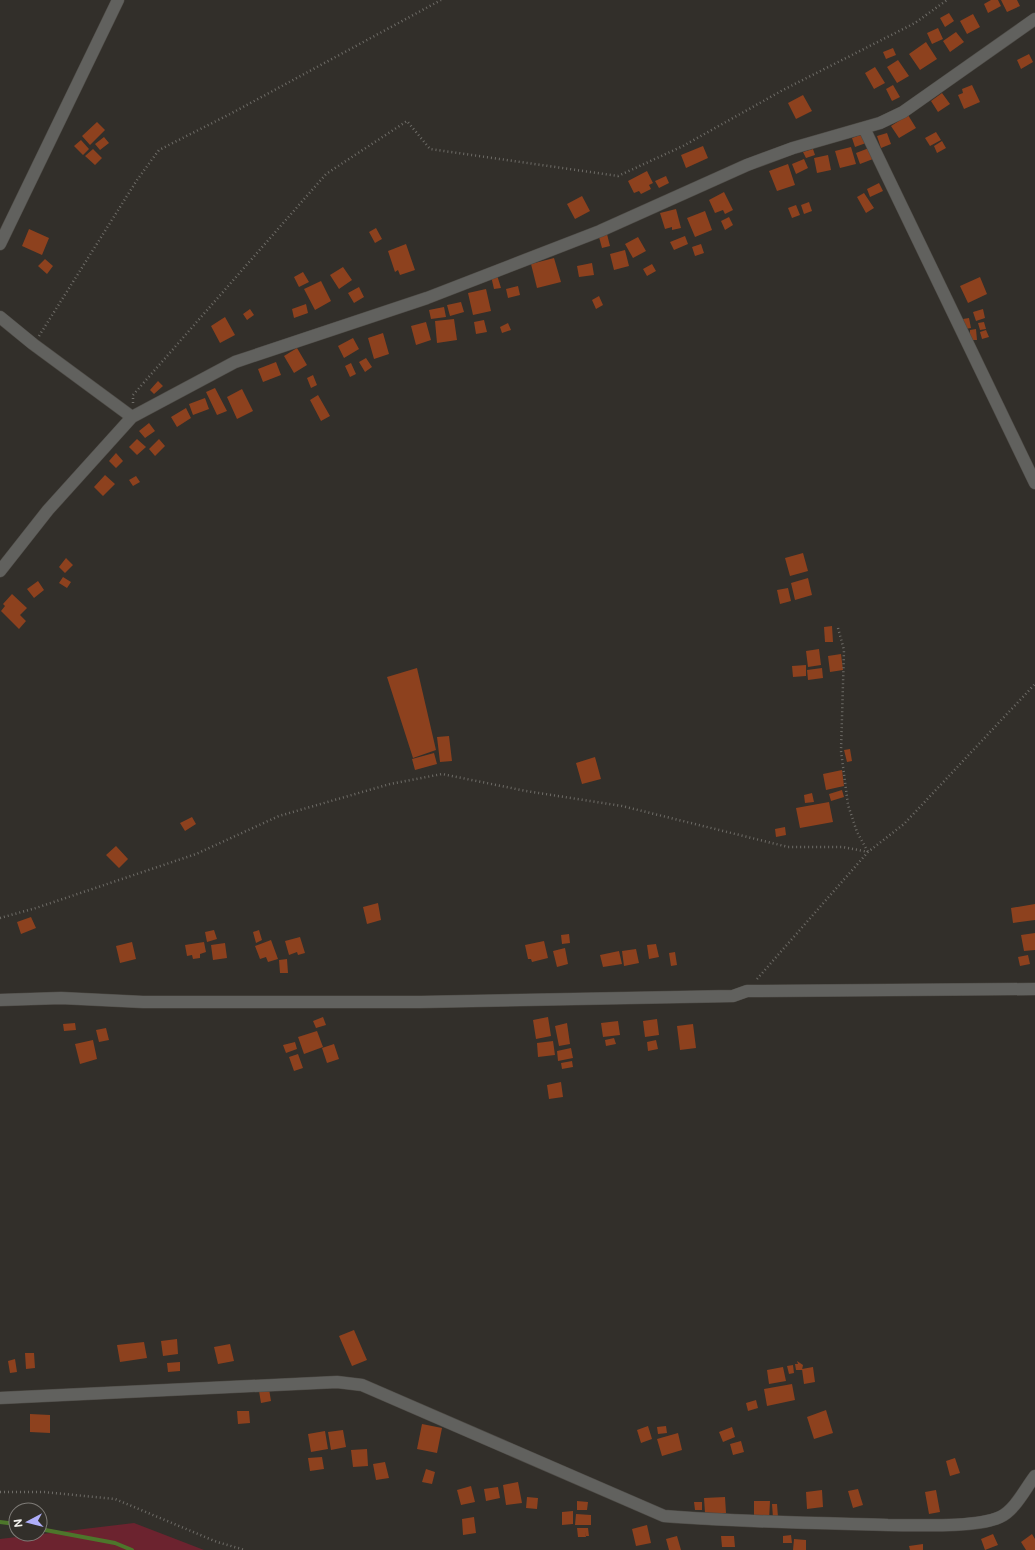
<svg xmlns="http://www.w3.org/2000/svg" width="1035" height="1550" font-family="'Public Sans',sans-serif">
<rect width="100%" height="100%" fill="#322f2a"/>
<path fill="#6c232f" d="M134 1523 204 1550H0V1539Z"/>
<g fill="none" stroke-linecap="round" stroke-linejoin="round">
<path stroke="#4d762b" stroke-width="4" d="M0 1522 16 1524
M40 1529 115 1543 132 1550"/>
</g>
<path fill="#8d411e" d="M991 0H998L1001 6 988 13 984 4Z
M1001 0H1017L1020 6 1007 12Z
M949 13 954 21 945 27 940 18Z
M973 14 980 27 967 34 960 21Z
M938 28 943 39 932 44 927 33Z
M956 32 964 42 950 52 943 41Z
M926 42 937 59 920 70 909 54Z
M893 48 896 55 886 59 883 52Z
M1029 54 1033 62 1021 69 1017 60Z
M898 60 909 76 897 83 887 67Z
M875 67 885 83 874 89 865 73Z
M893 85 900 97 892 101 886 89Z
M972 85 980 102 964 109 958 95 963 93 962 89Z
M942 93 950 104 938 112 931 101Z
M803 95 812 111 796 119 788 103Z
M908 115 916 128 899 138 891 126Z
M97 122 105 130 90 145 82 136Z
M936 132 941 140 930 146 925 138Z
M887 133 891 144 881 148 877 136Z
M863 134 866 143 855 147 852 138Z
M104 137 109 143 100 150 95 144Z
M81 140 89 149 83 155 74 146Z
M942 141 946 148 937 153 934 146Z
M703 146 708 158 686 168 681 155Z
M851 147 856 164 840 168 835 151Z
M869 148 873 159 860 164 856 153Z
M93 149 102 158 95 165 85 156Z
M813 149 815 155 806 158 803 152Z
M828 155 831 170 817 173 814 158Z
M804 159 808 168 796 174 792 164Z
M788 164 795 185 777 191 769 171Z
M647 171 653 183 649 185 651 189 641 194 639 191 634 193 628 181Z
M666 176 669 183 659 188 655 181Z
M879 183 883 191 870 197 867 189Z
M724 192 733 210 725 214 723 210 715 213 709 200Z
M864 193 874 208 866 213 857 197Z
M582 196 590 211 575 219 567 204Z
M809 202 812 211 804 214 801 205Z
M796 205 800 215 792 218 788 208Z
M676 209 681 228 672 230V227L665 229 660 213Z
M705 211 712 230 695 237 687 218Z
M729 217 733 225 725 230 721 221Z
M376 228 382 239 375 243 369 232Z
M29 229 49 238 42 255 22 246Z
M607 234 610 246 602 248 599 237Z
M685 236 688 244 674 250 670 242Z
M638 237 646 251 633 258 625 244Z
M406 244 415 270 400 275 398 270 395 272 388 251Z
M701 244 704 253 695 256 692 247Z
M625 250 629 266 614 270 610 254Z
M554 258 561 282 537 288 531 264Z
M45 259 53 266 47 274 38 266Z
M592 263 594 275 579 277 577 266Z
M652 264 656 271 647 276 643 269Z
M343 267 352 280 339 289 330 275Z
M303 272 309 282 299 287 294 277Z
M497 275 501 288 494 289 491 276Z
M980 277 987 294 968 303 960 286Z
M321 281 331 301 315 310 304 289Z
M518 286 520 295 508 298 506 289Z
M359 287 364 297 354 303 348 293Z
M486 289 491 311 473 315 468 293Z
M599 296 603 305 596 309 592 300Z
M461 302 464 312 450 316 447 305Z
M306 304 308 313 294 318 292 309Z
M444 307 446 317 431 319 429 310Z
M250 309 254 315 247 320 243 314Z
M983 309 985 318 976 321 973 312Z
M225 317 235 335 220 343 211 326Z
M969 318 971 328 965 329 963 319Z
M454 319 457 340 437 343 435 321Z
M484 320 487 332 476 334 474 322Z
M426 322 431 340 416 345 411 326Z
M984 322 986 329 980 330 978 323Z
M508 323 511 330 502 333 500 327Z
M976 329 977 340H970V330Z
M986 330 989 337 982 339 980 332Z
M383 333 389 354 374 359 368 338Z
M353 338 359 349 344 358 338 346Z
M297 348 307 365 294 373 284 356Z
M366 358 372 367 365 372 359 362Z
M276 362 281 375 263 382 258 369Z
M351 363 356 374 350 377 345 366Z
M313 375 317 385 311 388 307 378Z
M158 381 163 386 154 394 150 390Z
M215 388 227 411 217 415 206 392Z
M242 389 253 411 237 419 227 397Z
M318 395 330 416 321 421 310 400Z
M205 398 209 409 193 415 189 404Z
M186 408 191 418 177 427 171 417Z
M149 423 155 431 145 438 139 431Z
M137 439 146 447 137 455 129 447Z
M159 439 165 446 155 456 149 449Z
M116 453 123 461 116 468 109 461Z
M105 475 115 484 103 496 94 487Z
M136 476 140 482 133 486 129 480Z
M803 553 808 571 790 576 785 558Z
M66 558 73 565 65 573 59 567Z
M63 577 71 582 67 588 59 583Z
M808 578 812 595 795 600 791 583Z
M38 581 44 590 34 598 27 589Z
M788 588 791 601 780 604 777 590Z
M12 594 27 608 20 615 26 621 19 629 1 611 5 606 3 604Z
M832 626 833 642H825L824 627Z
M819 649 821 665 808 667 806 651Z
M841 654 843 670 830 672 828 656Z
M806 665V676L793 677 792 666Z
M417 668 436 750 413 758 387 677Z
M822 668 823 678 808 680 807 670Z
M449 736 452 761 440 762 437 737Z
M850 749 852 761 847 762 844 750Z
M434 753 437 764 415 770 412 759Z
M595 757 601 779 582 784 576 763Z
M842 770 844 786 826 790 823 774Z
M842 790 844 797 831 801 829 794Z
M812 793 814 802 805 803 804 795Z
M829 802 833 822 800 828 796 808Z
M192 817 196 824 185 831 180 823Z
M785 827 786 835 776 837 775 829Z
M116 846 128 859 119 868 106 855Z
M378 903 381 920 367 924 363 907Z
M1035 904V920L1013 923 1011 908Z
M31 917 36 928 21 934 17 922Z
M214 930 217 939 207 942 205 932Z
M259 930 262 940 256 943 253 932Z
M1035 933V950L1024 951 1021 935Z
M569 934 570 943 562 944 561 935Z
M300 937 305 953 298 955 297 952 289 955 285 941Z
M271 940 278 959 268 962 266 957 260 959 255 946Z
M544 941 548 958 532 962 531 959H528L525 945Z
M132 942 136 959 120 963 116 946Z
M204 942 206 952 200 954V958L193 959 192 955 187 956 185 945Z
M225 943 227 958 213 960 211 945Z
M656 944 659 957 649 959 647 945Z
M565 948 568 964 557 967 553 951Z
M636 949 639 963 624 966 622 951Z
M619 951 622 964 603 967 600 955Z
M675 952 677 965 671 966 669 953Z
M1028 955 1030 964 1020 966 1018 957Z
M287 959 288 973H280L279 960Z
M323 1017 326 1025 316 1028 313 1021Z
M548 1017 551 1036 536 1039 533 1020Z
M657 1019 659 1035 645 1037 643 1021Z
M618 1021 620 1035 603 1037 601 1023Z
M75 1023 76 1030 64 1031 63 1024Z
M567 1023 570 1044 559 1046 555 1026Z
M693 1024 696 1048 680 1050 677 1026Z
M106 1028 109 1040 99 1042 96 1030Z
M317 1031 323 1047 304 1054 298 1037Z
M614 1038 616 1044 606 1046 605 1040Z
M93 1040 97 1059 80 1064 75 1044Z
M656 1040 658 1049 648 1051 647 1042Z
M553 1041 555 1055 538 1057 537 1043Z
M295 1042 297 1049 286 1053 283 1045Z
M334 1044 339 1059 327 1063 322 1048Z
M571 1048 573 1058 558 1061 557 1051Z
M298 1054 303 1068 294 1071 289 1057Z
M572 1061 573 1067 562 1069 561 1063Z
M561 1082 563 1097 549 1099 547 1085Z
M354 1330 367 1360 352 1366 339 1336Z
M177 1339 178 1354 163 1356 161 1341Z
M144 1342 147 1358 120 1362 117 1345Z
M230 1344 234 1361 218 1364 214 1347Z
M25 1353H34L35 1368 26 1369Z
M15 1359 17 1372 10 1373 8 1361Z
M797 1361 803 1365 802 1370H796L795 1364H798Z
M180 1362V1371L168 1372 167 1363Z
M793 1365 794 1373 789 1374 787 1366Z
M783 1367 786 1381 769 1384 767 1370Z
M813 1367 815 1382 804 1384 802 1369Z
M792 1384 795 1400 767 1406 764 1389Z
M269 1389 271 1401 261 1403 259 1391Z
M756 1400 758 1408 748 1411 746 1403Z
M826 1410 833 1433 814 1439 807 1417Z
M237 1411H249L250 1423 238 1424Z
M30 1414 50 1415V1433L30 1432Z
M422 1424 442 1428 437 1453 417 1449Z
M648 1426 652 1439 641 1443 637 1430Z
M666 1426 667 1433 658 1434 657 1427Z
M732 1427 735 1437 723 1442 719 1432Z
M343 1430 346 1447 331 1450 328 1432Z
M325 1431 328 1449 311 1452 308 1434Z
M678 1433 682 1450 662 1456 657 1439Z
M741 1441 744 1452 733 1455 730 1444Z
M367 1449 368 1466 353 1467 351 1450Z
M322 1457 324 1469 310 1471 308 1458Z
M955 1458 960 1473 950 1476 946 1461Z
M385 1462 389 1478 376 1480 373 1464Z
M426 1469 435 1472 432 1484 422 1482Z
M518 1482 522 1503 506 1505 503 1485Z
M471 1486 475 1502 461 1505 457 1490Z
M498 1487 500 1498 486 1501 484 1489Z
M858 1489 863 1505 853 1508 848 1491Z
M822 1490 823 1507 807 1509 806 1492Z
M936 1490 940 1512 929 1514 925 1492Z
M527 1497 538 1498 537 1509 526 1508Z
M725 1497 726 1513H705L704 1498Z
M577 1501 588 1502 587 1510H577Z
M754 1501H770L769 1521 754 1520Z
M694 1502H702V1510H695Z
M772 1504H777L778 1517 773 1518Z
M573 1511V1524L562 1525V1512Z
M576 1514 591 1515V1525H575Z
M474 1517 476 1533 463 1535 462 1519Z
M647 1525 651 1543 636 1546 632 1529Z
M577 1528H588L589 1536H586L585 1532 586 1537H578Z
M993 1534 998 1545 985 1550 981 1539Z
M1032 1534 1035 1539V1550H1026L1021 1542Z
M791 1535 792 1543H783V1536Z
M677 1536 681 1550H669L666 1539Z
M721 1536H734L735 1547H722Z
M794 1539 806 1540V1550H793Z
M923 1544V1550H910L909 1546Z"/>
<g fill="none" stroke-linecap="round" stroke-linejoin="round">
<g stroke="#4d4a45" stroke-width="13">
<path id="minor" d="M864 128 1035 483
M0 244 118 0
M0 317 33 344 132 417
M0 571 48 510 132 417 235 362 427 298 600 231 747 165 793 148 880 123 903 112 1035 19
M0 1000 61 998 143 1002H421L733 996 747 991 1035 989
M0 1398 337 1382 362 1385 664 1516C739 1522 813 1523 888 1525 915 1525 977 1528 1000 1517 1015 1510 1025 1489 1035 1476"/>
</g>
<path stroke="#6e6c67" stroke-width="2.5" stroke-dasharray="1 3" stroke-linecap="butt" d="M39 336 137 180 159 150 232 113 441 0
M133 403V395L326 174 407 121 430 149 618 176 683 146 783 90 915 23 947 0
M838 628 844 650 841 751 848 805 857 832 868 852
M0 918 36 908 196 854 279 816 390 784 442 774 526 791 622 806 788 847H843L868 852
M757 979 868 852 904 824 1035 684
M0 1492H44L115 1499 217 1542 245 1550"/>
<use href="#minor" stroke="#61615e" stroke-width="12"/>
</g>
<g transform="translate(28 1522) rotate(263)"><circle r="19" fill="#322f2a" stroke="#7f7c78"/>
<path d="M0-3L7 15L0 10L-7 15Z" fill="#afaefa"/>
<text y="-6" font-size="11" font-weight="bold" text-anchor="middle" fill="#f2f0ed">N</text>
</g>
</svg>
